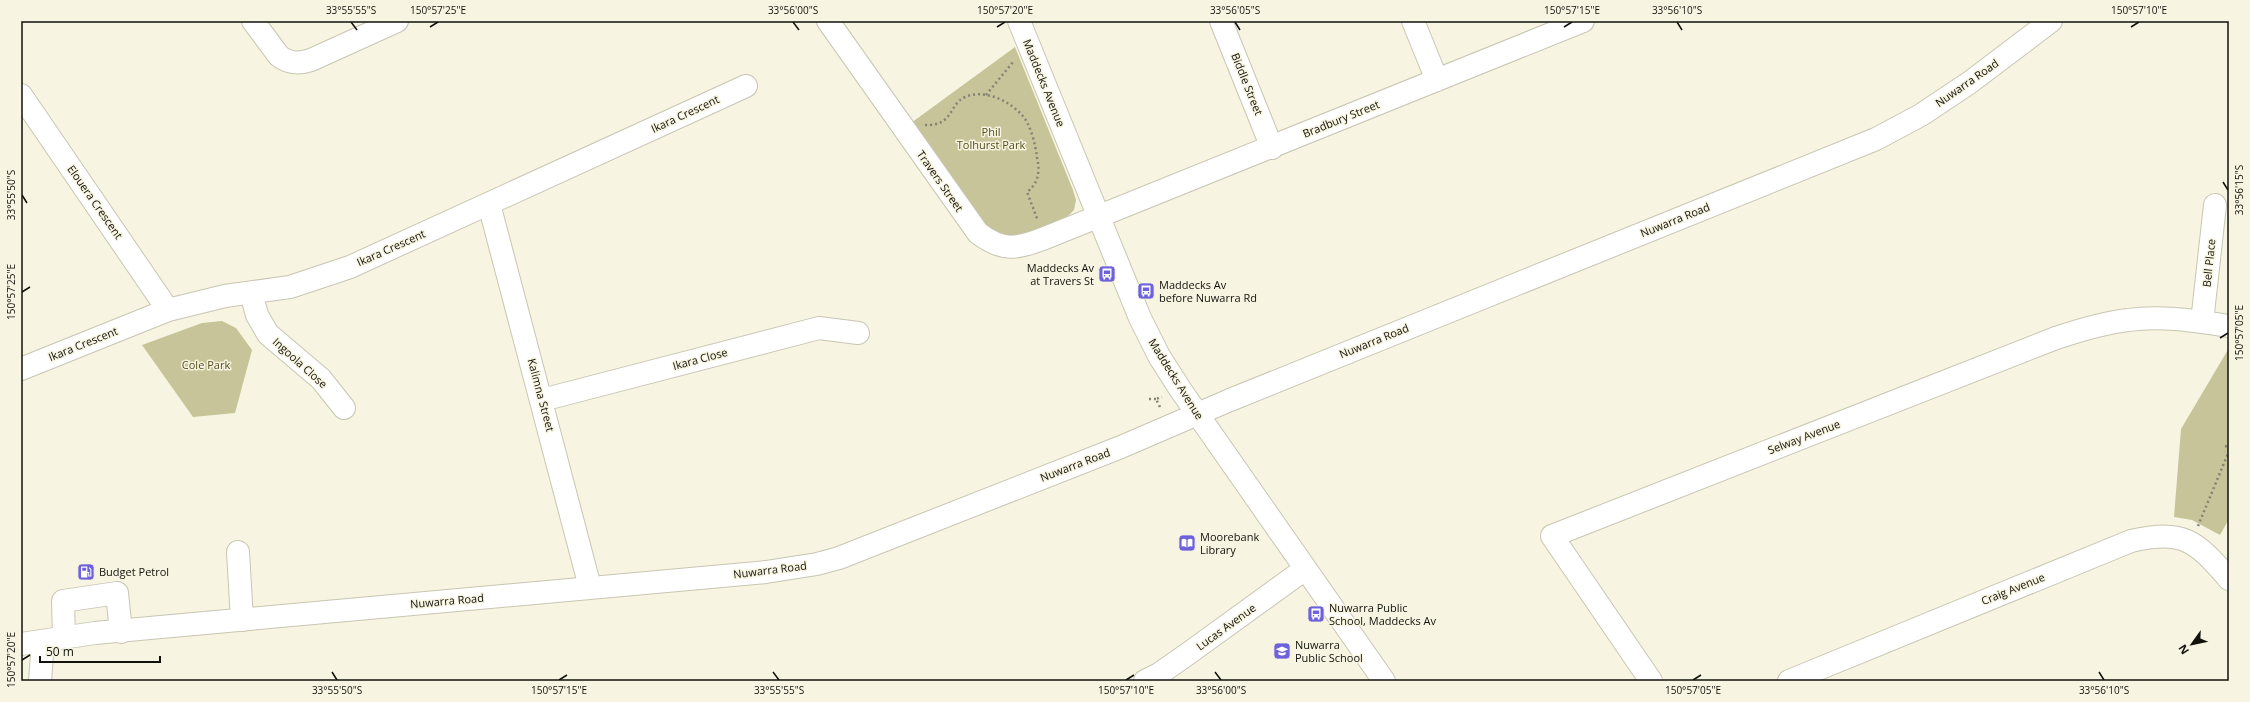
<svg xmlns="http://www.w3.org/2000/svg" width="2250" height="702" font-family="'Open Sans',sans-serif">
<rect width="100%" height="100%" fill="#f7f5e1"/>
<path fill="#c7c499" d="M1015 47 1073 190 1076 200 1074 210 1066 218 1029 234 1008 236 992 231 977 215 911 123Z
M222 321 236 328 252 350 235 413 193 417 142 345 202 323Z
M2229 348V519L2220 535 2192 520 2174 517 2181 429Z"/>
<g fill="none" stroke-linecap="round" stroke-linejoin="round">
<g stroke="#c8c6b3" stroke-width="24">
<path id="minor" d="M253 21 279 56C289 64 299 64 311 60L397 21
M828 21 978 233C1003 252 1017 249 1045 238L1583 21
M1019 21 1140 318 1159 356 1180 389 1384 681
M1221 21 1272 148
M1413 21 1437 80
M21 95 168 310
M489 204 590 587
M251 293 257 315 268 334 321 379 344 408
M2202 322 2215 205
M21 369 168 310 225 296 290 287 350 267 746 86
M542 400 819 328 858 333
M238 552 242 620
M64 638 63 601 117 593 121 632
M40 681 43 641
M1145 681 1159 674 1189 653 1305 569
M1651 681 1552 536 2056 338C2080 330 2103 323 2128 320 2161 315 2196 321 2229 326
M1789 681 2131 541C2184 529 2196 541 2229 579"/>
</g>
<g stroke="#c8c6b3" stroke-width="24">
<path id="major" d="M21 644 95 633 766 572 817 564 839 558 1121 447 1230 400 1876 139 1921 115 1969 83 2051 21"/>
</g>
<path stroke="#848275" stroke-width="2.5" stroke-dasharray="2 3" stroke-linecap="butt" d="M986 95 1013 62
M925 125C954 126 948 105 965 97 984 89 1008 100 1021 114 1031 124 1035 144 1037 157 1040 171 1039 183 1027 192L1038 221
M1149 399H1156
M1160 407 1156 399 1162 397
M2225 446 2229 447
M2198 526 2229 451"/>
<use href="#minor" stroke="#fff" stroke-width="22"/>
<use href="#major" stroke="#fff" stroke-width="22"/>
</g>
<path fill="none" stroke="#12110b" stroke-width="1.5" d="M351 22 357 30M793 22 799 30M1235 22 1240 30M1677 22 1682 30M430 27 438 22M997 27 1005 22M1564 27 1572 22M2131 27 2139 22M2223 182 2228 190M22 195 27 203M22 292 30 287M2220 338 2228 333M22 660 30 655M332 672 337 680M773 672 779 680M1215 672 1221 680M2099 672 2104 680M559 680 567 675M1126 680 1134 675M1693 680 1701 675"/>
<defs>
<g id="bus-square" transform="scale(0.9)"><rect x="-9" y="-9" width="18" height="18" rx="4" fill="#6d62dc" stroke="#f7f5e1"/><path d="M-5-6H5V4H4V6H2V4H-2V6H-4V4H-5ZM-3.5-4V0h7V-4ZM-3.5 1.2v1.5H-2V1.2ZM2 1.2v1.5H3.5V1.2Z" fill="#fff"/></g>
<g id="library-square" transform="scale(0.9)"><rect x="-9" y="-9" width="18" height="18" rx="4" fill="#6d62dc" stroke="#f7f5e1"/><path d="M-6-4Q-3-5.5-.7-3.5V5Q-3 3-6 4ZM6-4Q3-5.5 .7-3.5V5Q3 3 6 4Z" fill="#fff"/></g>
<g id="fuel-square" transform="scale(0.9)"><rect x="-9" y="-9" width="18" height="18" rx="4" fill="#6d62dc" stroke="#f7f5e1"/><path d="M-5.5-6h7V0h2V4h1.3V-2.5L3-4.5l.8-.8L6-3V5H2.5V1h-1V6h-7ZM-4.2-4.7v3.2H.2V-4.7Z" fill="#fff"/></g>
<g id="school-square" transform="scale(0.9)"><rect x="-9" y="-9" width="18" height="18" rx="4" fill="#6d62dc" stroke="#f7f5e1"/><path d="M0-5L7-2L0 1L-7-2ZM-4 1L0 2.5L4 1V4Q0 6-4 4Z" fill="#fff"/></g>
</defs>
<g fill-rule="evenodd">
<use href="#bus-square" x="1107" y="274"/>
<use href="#bus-square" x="1146" y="291"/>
<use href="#library-square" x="1187" y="543"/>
<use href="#fuel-square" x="86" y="572"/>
<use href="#bus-square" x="1316" y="614"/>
<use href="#school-square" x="1282" y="651"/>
</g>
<g text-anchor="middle" stroke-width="3" stroke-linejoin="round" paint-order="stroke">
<g font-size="11" fill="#12110b" stroke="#f7f5e1">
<text transform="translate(1044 83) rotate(68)" y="4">Maddecks Avenue</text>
<text transform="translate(1967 83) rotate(-35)" y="4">Nuwarra Road</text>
<text transform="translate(1247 84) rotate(68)" y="4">Biddle Street</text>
<text transform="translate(685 114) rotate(-25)" y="4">Ikara Crescent</text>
<text transform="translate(1341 119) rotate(-22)" y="4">Bradbury Street</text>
<text transform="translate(940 181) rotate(55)" y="4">Travers Street</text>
<text transform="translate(95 202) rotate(55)" y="4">Elouera Crescent</text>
<text transform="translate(1675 220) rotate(-22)" y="4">Nuwarra Road</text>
<text transform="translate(391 248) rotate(-24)" y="4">Ikara Crescent</text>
<text transform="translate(2209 263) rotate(-84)" y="4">Bell Place</text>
<text transform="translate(1374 341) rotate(-22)" y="4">Nuwarra Road</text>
<text transform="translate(83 344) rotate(-22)" y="4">Ikara Crescent</text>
<text transform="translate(700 359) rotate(-15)" y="4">Ikara Close</text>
<text transform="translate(300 363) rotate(42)" y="4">Ingoola Close</text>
<text transform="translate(1176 379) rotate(58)" y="4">Maddecks Avenue</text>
<text transform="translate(541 395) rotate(75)" y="4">Kalimna Street</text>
<text transform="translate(1804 437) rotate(-21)" y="4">Selway Avenue</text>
<text transform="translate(1075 465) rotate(-21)" y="4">Nuwarra Road</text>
<text transform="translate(770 570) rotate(-7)" y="4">Nuwarra Road</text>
<text transform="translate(2013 589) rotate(-22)" y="4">Craig Avenue</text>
<text transform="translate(447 601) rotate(-5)" y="4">Nuwarra Road</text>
<text transform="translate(1226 627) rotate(-36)" y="4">Lucas Avenue</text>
</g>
<g font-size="11" fill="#524d1d" stroke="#f7f5e1">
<text x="991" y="136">Phil<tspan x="991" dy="13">Tolhurst Park</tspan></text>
<text x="206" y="369">Cole Park</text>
</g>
<g font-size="11" fill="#12110b" stroke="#f7f5e1" text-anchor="start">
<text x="1094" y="272" text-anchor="end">Maddecks Av<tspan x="1094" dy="13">at Travers St</tspan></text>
<text x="1159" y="289">Maddecks Av<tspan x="1159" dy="13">before Nuwarra Rd</tspan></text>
<text x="1200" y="541">Moorebank<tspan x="1200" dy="13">Library</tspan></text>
<text x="99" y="576">Budget Petrol</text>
<text x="1329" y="612">Nuwarra Public<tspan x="1329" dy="13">School, Maddecks Av</tspan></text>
<text x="1295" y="649">Nuwarra<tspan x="1295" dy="13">Public School</tspan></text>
</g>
</g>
<rect width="2250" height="702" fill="none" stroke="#f7f5e1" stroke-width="44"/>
<g transform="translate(2192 644) rotate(237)" stroke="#f7f5e1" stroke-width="3" paint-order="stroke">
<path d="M0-3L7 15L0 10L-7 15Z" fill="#12110b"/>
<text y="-6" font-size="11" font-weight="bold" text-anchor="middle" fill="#12110b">N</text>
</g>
<path d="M40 656v6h120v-6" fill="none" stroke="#12110b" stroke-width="2"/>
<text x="46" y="656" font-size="12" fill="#12110b" stroke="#f7f5e1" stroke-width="3" paint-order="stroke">50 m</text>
<rect x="22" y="22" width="2206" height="658" fill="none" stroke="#12110b" stroke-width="1.5"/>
<g font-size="10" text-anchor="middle" fill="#12110b">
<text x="351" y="14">33°55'55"S</text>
<text x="438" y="14">150°57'25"E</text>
<text x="793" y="14">33°56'00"S</text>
<text x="1005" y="14">150°57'20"E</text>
<text x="1235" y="14">33°56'05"S</text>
<text x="1572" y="14">150°57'15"E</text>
<text x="1677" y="14">33°56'10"S</text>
<text x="2139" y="14">150°57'10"E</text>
<text transform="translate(2239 190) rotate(-90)" y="4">33°56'15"S</text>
<text transform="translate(11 195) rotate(-90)" y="4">33°55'50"S</text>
<text transform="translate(11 292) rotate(-90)" y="4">150°57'25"E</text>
<text transform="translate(2239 333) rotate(-90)" y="4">150°57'05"E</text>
<text transform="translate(11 660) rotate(-90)" y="4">150°57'20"E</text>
<text x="337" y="694">33°55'50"S</text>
<text x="559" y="694">150°57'15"E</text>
<text x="779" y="694">33°55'55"S</text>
<text x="1126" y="694">150°57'10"E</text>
<text x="1221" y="694">33°56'00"S</text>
<text x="1693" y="694">150°57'05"E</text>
<text x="2104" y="694">33°56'10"S</text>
</g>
</svg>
